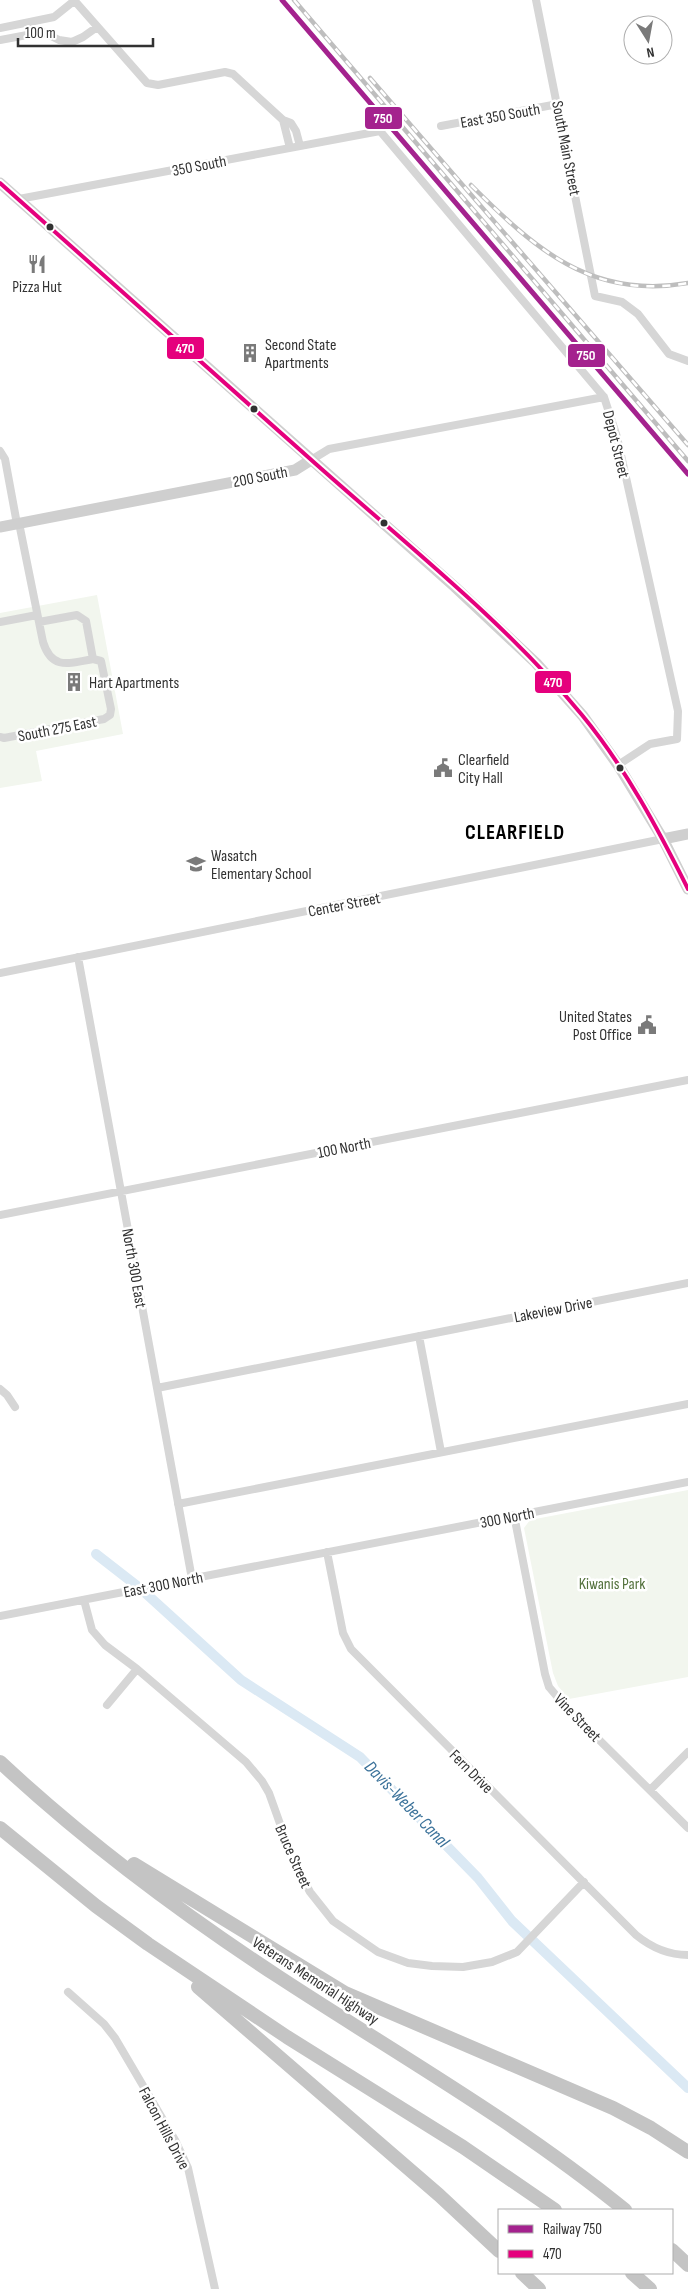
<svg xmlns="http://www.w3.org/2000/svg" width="688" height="2289" font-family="'Sofia Sans Condensed',sans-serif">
<rect width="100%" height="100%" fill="#fff"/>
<path fill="#f2f6ee" d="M97 595 123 734 36 751 42 781 0 788V613Z
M688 1490V1677L569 1699 558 1686 553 1673 524 1528 530 1520Z"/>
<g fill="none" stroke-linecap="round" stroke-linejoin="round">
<path stroke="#dbe9f4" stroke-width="10" d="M96 1554 141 1589 241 1680 360 1757 478 1878 512 1921 688 2088"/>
<path stroke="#d6d6d6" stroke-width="8" d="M74 0 147 83 158 85 225 72 233 74 283 120 291 123 296 131 300 146
M536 0 595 296 622 302 638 314 669 354 688 361
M0 28 54 17 74 1
M0 40 43 32 59 40 72 42 83 37 97 27
M283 120 290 148
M441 126 558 104
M19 199 380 131 604 397 617 437 678 711 677 739 650 744 618 765
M0 451 5 459 17 524
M311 460 329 449 604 397
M19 523 43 642C52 671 70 663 93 659L86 621 77 615 39 622
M0 622 37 615
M0 737 4 738 104 719 110 715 111 709 101 661 93 659
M78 957 192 1579
M0 973 663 839
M0 1215 688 1080
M419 1336 441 1452
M157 1388 688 1283
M0 1389 7 1395 15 1407
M178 1504 688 1404
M514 1515 545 1674 549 1687 566 1707 688 1828
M327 1552 343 1633 351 1649 636 1935C652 1948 668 1955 688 1955
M84 1600 92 1630 105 1645 137 1669 246 1762 262 1781 269 1793 293 1860 310 1892 333 1921 378 1952 408 1963 432 1966 463 1967 492 1962 517 1952 584 1882
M0 1616 688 1482
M107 1705 137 1669
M650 1790 688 1752
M68 1992 104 2024 115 2038 175 2140 188 2168 215 2289"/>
<path stroke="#cfcfcf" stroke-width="11" d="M0 183 455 587 536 663 583 716 618 765 663 839 688 889
M0 527 295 470 311 460
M663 839 688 834"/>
<path stroke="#c4c4c4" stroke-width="14" d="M0 1762C86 1842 181 1913 279 1977 395 2053 517 2122 625 2210
M0 1828 96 1906 148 1944 287 2037 463 2147 555 2210
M134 1864 345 1993 613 2108 651 2128 688 2152
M198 1987 439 2195 499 2251
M672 2250 688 2265
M522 2273 539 2289
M632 2273 650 2289"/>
<g stroke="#bebebe" stroke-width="4.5">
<path id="rail" d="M294 0 688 461
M370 78 688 445
M471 185C534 248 591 300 688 283"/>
</g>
<use href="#rail" stroke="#fff" stroke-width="2.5" stroke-dasharray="8" stroke-linecap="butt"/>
<g stroke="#fff" stroke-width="8">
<path id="bus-1" d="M0 183C106 277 211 371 317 465 407 545 505 622 582 715 625 767 658 829 688 889"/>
</g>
<use href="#bus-1" stroke="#e5007d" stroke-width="4"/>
<g stroke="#fff" stroke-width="9">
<path id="rail-1" d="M282 0 688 474"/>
</g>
<use href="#rail-1" stroke="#a4228e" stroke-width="5"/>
</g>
<defs>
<g id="restaurant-bare" transform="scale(1.5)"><path d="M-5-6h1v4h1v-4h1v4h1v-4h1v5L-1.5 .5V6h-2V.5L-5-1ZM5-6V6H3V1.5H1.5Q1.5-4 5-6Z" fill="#7a7a7a" stroke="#fff" stroke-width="2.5" paint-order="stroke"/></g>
<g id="building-bare" transform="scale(1.5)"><path d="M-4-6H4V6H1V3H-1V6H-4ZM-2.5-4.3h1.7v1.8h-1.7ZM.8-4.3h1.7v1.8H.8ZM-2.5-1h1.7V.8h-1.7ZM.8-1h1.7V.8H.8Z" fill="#7a7a7a" stroke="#fff" stroke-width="2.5" paint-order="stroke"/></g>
<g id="civic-bare" transform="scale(1.5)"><path d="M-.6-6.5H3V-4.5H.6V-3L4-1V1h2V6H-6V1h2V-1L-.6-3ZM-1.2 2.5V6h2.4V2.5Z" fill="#7a7a7a" stroke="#fff" stroke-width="2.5" paint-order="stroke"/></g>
<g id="school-bare" transform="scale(1.5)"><path d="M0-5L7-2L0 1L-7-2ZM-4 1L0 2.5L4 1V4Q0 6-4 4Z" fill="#7a7a7a" stroke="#fff" stroke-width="2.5" paint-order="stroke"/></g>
</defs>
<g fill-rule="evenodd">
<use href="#restaurant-bare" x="37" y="264"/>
<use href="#building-bare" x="250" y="353"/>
<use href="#building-bare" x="74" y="682"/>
<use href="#civic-bare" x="443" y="768"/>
<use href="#school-bare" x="196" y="864"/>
<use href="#civic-bare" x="647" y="1025"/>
</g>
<g fill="#323232" stroke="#fff" stroke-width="2">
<circle cx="50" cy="227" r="4.5"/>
<circle cx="254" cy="409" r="4.5"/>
<circle cx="384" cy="523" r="4.5"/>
<circle cx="620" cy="768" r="4.5"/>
</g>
<g text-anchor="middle" stroke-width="5" stroke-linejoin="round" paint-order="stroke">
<g font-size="16" fill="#323232" stroke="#fff">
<text transform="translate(500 115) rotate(-10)" y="6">East 350 South</text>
<text transform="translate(567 148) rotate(79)" y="6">South Main Street</text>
<text transform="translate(199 165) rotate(-11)" y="6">350 South</text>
<text transform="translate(617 444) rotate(76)" y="6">Depot Street</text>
<text transform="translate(260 476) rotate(-11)" y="6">200 South</text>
<text transform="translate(57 728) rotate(-11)" y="6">South 275 East</text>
<text transform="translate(344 904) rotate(-11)" y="6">Center Street</text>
<text transform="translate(344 1147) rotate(-11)" y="6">100 North</text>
<text transform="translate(135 1268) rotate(80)" y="6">North 300 East</text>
<text transform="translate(553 1309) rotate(-11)" y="6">Lakeview Drive</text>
<text transform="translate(507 1517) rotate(-11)" y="6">300 North</text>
<text transform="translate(163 1584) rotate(-11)" y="6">East 300 North</text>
<text transform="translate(578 1717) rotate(46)" y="6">Vine Street</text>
<text transform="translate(472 1771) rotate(45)" y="6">Fern Drive</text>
<text transform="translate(294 1856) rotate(66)" y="6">Bruce Street</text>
<text transform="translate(316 1980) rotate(33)" y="6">Veterans Memorial Highway</text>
<text transform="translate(165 2128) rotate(62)" y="6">Falcon Hills Drive</text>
</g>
<g font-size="16" fill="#323232" stroke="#fff" text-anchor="start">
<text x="37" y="292" text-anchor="middle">Pizza Hut</text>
<text x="265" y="350">Second State<tspan x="265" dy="18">Apartments</tspan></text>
<text x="89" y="688">Hart Apartments</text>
<text x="458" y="765">Clearfield<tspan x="458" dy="18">City Hall</tspan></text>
<text x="211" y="861">Wasatch<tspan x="211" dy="18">Elementary School</tspan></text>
<text x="632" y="1022" text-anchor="end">United States<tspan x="632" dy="18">Post Office</tspan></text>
</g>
<g font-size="16" fill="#53713c" stroke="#fff">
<text x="612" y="1589">Kiwanis Park</text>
</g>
<g font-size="18" font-style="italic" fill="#3b729a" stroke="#fff">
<text transform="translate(407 1804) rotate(46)" y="6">Davis-Weber Canal</text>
</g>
<g font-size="21" font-weight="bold" letter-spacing="1" fill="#000" stroke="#fff">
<text x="515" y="839">CLEARFIELD</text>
</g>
</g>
<g stroke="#fff" stroke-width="2">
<rect x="364" y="106" width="39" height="24" rx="5" fill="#a4228e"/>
<rect x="166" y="336" width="39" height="24" rx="5" fill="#e5007d"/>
<rect x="567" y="343" width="39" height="25" rx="5" fill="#a4228e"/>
<rect x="534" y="670" width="38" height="24" rx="5" fill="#e5007d"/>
</g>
<g font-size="14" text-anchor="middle" font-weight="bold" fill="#fff">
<text x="383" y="123">750</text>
<text x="185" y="353">470</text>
<text x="586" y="360">750</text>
<text x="553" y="687">470</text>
</g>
<rect x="498" y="2209" width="175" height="65" fill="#ffffff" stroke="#adadad"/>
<rect x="508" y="2225" width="25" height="8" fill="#a4228e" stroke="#adadad"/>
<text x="543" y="2234" font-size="15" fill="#323232">Railway 750</text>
<rect x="508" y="2250" width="25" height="8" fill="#e5007d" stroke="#adadad"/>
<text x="543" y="2259" font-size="15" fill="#323232">470</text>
<g transform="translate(648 40) rotate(169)"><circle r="24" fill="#ffffff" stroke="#adadad"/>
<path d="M0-4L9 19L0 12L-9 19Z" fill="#7a7a7a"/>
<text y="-8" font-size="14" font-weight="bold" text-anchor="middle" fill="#323232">N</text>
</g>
<path d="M18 38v8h135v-8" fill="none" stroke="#323232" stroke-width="2.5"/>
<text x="25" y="38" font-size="15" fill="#323232" stroke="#ffffff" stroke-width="4" paint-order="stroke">100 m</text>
</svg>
